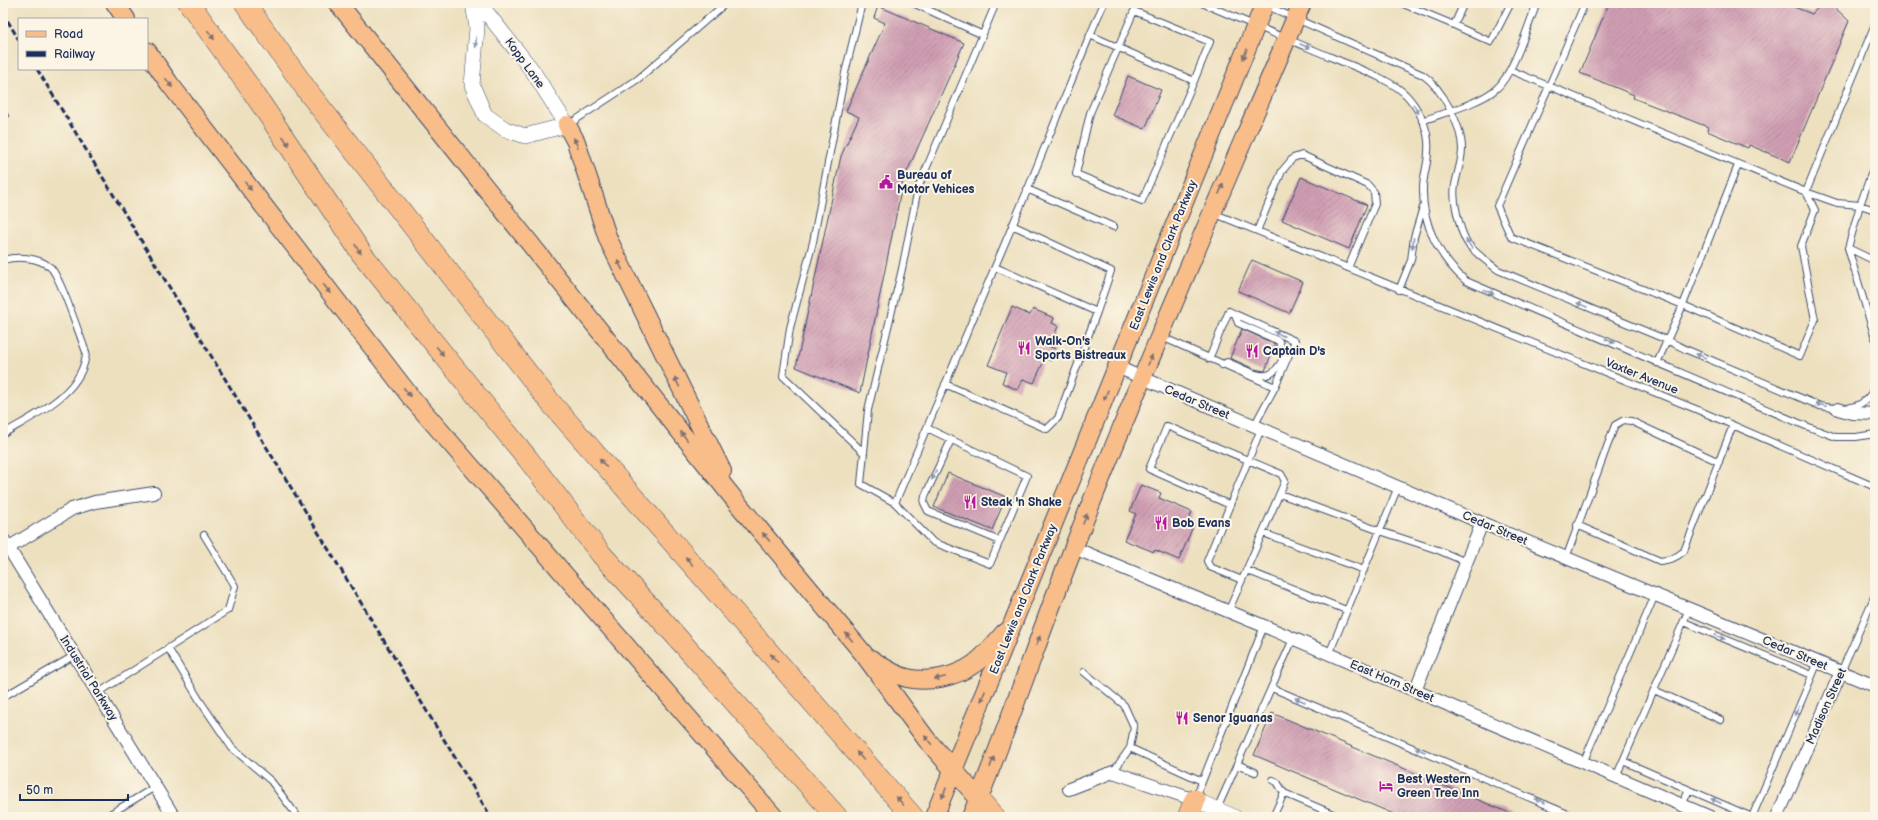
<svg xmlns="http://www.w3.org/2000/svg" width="1878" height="820" font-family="'Balsamiq Sans',sans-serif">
<defs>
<pattern id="building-hatch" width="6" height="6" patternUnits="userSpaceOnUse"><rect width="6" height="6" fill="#d09eb3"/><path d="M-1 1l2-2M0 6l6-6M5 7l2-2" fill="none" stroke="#a88195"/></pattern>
</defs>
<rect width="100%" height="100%" fill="#fcf5e5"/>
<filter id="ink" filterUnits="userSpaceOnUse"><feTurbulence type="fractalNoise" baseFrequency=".025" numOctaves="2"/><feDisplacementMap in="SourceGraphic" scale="8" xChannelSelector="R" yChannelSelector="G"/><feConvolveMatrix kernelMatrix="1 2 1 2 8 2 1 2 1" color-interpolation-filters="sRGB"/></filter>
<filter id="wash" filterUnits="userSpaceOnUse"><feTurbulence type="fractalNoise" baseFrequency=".012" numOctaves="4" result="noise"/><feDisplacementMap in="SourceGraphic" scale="16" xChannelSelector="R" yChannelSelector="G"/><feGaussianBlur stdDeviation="0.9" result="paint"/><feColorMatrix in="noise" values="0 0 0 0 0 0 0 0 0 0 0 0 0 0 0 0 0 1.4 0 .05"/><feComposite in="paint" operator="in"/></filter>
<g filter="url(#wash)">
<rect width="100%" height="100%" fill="#ede0bf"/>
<g id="blocks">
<path fill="url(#building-hatch)" d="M1609 3H1784L1812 14 1822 3H1830L1849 21 1790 162 1749 145 1748 148 1707 131 1708 127 1633 98 1634 95 1580 73Z
M878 6 964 43 903 181 860 393 796 367 841 156 859 117 846 111 885 23 874 18Z
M1128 76 1161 90 1145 129 1112 115Z
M1301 177 1367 205 1349 249 1282 220Z
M1252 260 1303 282 1289 313 1238 291Z
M1012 307 1030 315 1033 309 1054 318 1052 323 1058 326 1050 347 1056 349 1051 361 1045 358 1034 383 1023 379 1018 390 1002 383 1006 372 988 365Z
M1242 329 1275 344 1265 371 1254 369 1230 358Z
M948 473 1006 497 992 530 934 507Z
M1141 485 1161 493 1159 498 1192 512 1188 522 1194 524 1179 560 1155 550 1154 552 1124 540 1136 514 1130 511Z
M1272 713 1519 817H1401L1254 755Z"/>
</g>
</g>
<g filter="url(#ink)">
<use href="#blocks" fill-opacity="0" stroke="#3a4a6d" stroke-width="1"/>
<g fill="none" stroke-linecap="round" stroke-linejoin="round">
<g stroke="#3a4a6d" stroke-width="8">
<path id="service" d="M862 3 845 73 813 242 790 328 783 376 864 453
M913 3 983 35
M1202 3C1246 22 1290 40 1333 58 1354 67 1394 80 1408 97 1421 112 1430 132 1428 152 1428 164 1423 176 1423 188 1422 224 1439 258 1466 281L1806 426 1836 437H1856L1875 434
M1401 3 1454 25 1464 3
M1585 3 1497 206 1511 237 1683 305 1738 165
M1265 5 1423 75C1442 88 1462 126 1462 149 1462 161 1457 173 1455 185 1452 199 1460 232 1468 244 1477 255 1488 262 1498 270L1667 340 1685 349 1820 406C1837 409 1859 412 1871 394 1873 391 1873 386 1875 382
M1454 25 1491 42 1511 3
M1090 35 1104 3
M1510 70 1806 192 1875 24
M3 117 5 116
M1422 121C1443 113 1480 103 1496 89 1513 75 1528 25 1537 3
M568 125 638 79 726 3
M1875 163 1860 205 1848 248 1875 338
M1027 189 1114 227
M1213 213 1698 410 1875 487
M1012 225 1111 271 1097 312
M1257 231 1282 171 1293 158 1302 155 1368 185 1374 192 1375 204 1348 268
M1848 248 1875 261
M3 260C17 256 38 257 50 267 60 275 80 337 86 352 84 393 34 415 3 434
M1399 290 1411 260 1414 237 1423 207
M1162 337 1275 387 1254 426
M1209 359 1229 311 1235 314 1295 341 1275 387
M1657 363 1683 305 1800 356 1815 320 1801 246 1815 210 1806 192 1837 203 1860 205 1875 210
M1222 365 1227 362C1253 372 1270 389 1284 356L1279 341 1238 323 1235 314
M945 384 1047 429 1058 418 1097 312 995 267
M927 428 1027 476 990 564 933 542 895 503 861 484 868 410 902 269 918 188 996 3
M951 440 925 496 924 503 928 511 1000 541
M1280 494 1380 531 1438 550 1466 562
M895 503 1027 191 1090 35 1194 81 1142 201 1076 174 1090 113 1134 11 1210 42 1194 81
M1230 505 1149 469 1167 426 1281 474 1285 481 1242 580
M1577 525 1660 561C1670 560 1676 558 1684 551L1733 425
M1263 533 1364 570
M1566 558 1615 425 1624 420 1631 421 1719 462
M1246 570 1346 610
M1228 612 1242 580 1210 567 1207 561 1261 429
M1684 622 1812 675
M168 648 200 701 232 748 271 781 298 817
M1329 654 1398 487
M1084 672 1124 705 1134 727 1130 748
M1841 672 1875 595
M1272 688 1575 817
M1654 690 1721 720
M98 693 228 610 235 586 204 535
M3 697 75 655
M1623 761 1752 817
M1583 763 1655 595
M1237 764 1255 772
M1113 772 1130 748 1202 781
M1616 777 1689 609
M1273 780 1277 782 1284 793 1340 817
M1196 797 1264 626
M1682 805 1689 790
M1217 809 1293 639
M105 817 155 787
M1273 817 1284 793
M1752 817 1818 662"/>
</g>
<g stroke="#3a4a6d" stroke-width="14">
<path id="minor" d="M1117 367 1482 523 1875 686
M1838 409 1852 413 1875 414
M3 539 174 817
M1074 548 1264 626 1710 817
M3 551 72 509 95 502 154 493
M1415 691 1482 523
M1069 789 1113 772 1195 800
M1777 817 1841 672"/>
</g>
<g stroke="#3a4a6d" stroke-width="16">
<path id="tertiary" d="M473 3 477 28 472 85 485 115 505 129 525 136 567 125 532 70 479 3
M1195 800 1234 817"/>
</g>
<g stroke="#3a4a6d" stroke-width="20">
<path id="primary" d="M115 3 126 19
M338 3 738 504 863 653 927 740 979 799
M147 51 169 83 410 396 774 817
M567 125 576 142 608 239 722 471
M871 659C881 666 894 675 907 678 928 683 956 677 974 664 986 655 995 644 1004 633
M934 817 1265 3
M971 817C1008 729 1038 638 1073 549 1145 365 1225 184 1302 3"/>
</g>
<g stroke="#3a4a6d" stroke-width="22">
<path id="motorway" d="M189 3 253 92 362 254 528 459 601 554 659 617 837 817
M245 3 309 93 550 402 913 817
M979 799 994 817
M1188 817 1195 800"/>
</g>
<use href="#service" stroke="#fff" stroke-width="6"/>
<use href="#minor" stroke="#fff" stroke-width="12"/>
<use href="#tertiary" stroke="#fff" stroke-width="15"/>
<use href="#primary" stroke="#f8bd89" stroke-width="18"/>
<use href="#motorway" stroke="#f8bd89" stroke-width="21"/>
<path stroke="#1b2f5e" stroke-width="3" stroke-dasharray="6 3" stroke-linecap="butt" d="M3 13 19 40
M37 69 491 817"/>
</g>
<defs><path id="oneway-solid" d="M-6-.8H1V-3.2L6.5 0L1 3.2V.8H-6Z"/></defs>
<g fill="#7e6f71">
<use href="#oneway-solid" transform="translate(211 35) rotate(54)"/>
<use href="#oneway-solid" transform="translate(1245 54) rotate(112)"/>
<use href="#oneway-solid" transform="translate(169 83) rotate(54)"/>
<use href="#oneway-solid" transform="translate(286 141) rotate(56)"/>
<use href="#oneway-solid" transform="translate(576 143) rotate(-114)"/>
<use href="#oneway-solid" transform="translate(248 186) rotate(52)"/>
<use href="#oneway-solid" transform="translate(1221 189) rotate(-67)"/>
<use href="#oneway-solid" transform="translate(358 249) rotate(56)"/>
<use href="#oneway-solid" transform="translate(620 265) rotate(-116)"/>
<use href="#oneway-solid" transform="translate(327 289) rotate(52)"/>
<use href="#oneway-solid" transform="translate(440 351) rotate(51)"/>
<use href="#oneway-solid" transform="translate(1150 360) rotate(-68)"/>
<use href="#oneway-solid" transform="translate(677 382) rotate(-116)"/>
<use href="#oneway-solid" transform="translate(407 392) rotate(52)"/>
<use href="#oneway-solid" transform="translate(1106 395) rotate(112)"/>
<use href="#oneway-solid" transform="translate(684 436) rotate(-129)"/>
<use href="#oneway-solid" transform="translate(603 463) rotate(-131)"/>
<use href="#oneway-solid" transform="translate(1085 519) rotate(-68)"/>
<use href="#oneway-solid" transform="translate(766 537) rotate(-130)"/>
<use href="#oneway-solid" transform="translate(689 561) rotate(-131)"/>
<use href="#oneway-solid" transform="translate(849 637) rotate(-130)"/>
<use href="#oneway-solid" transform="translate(1038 641) rotate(-69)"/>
<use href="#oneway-solid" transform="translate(774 658) rotate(-131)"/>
<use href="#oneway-solid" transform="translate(940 678) rotate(168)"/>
<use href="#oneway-solid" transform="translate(983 696) rotate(112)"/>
<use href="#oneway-solid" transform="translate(928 740) rotate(-129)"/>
<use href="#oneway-solid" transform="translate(860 756) rotate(-131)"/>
<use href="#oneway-solid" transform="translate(992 762) rotate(-69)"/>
<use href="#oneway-solid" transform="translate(944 793) rotate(113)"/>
<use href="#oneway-solid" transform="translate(900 801) rotate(-130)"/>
</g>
<g fill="#8d97ae">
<use href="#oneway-solid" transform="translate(476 42) rotate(93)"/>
<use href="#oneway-solid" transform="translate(1305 46) rotate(23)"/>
<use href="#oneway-solid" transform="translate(1416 109) rotate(59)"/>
<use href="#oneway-solid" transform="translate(1413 243) rotate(97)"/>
<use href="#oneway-solid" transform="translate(1469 244) rotate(-124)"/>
<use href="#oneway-solid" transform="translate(1489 292) rotate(24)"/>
<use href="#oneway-solid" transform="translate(1582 305) rotate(-158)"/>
<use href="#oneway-solid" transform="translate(1279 334) rotate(-155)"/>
<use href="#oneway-solid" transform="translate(1610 341) rotate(23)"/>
<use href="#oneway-solid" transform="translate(1701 356) rotate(-158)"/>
<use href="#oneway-solid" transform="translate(1821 405) rotate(-165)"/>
<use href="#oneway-solid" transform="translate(934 475) rotate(114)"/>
<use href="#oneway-solid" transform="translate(1720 637) rotate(22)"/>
<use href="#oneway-solid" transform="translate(1300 700) rotate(-157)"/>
<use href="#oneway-solid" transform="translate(1797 711) rotate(113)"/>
<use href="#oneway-solid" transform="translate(1420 750) rotate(-157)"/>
<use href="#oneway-solid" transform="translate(1540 801) rotate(-157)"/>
<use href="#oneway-solid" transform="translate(1716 801) rotate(-156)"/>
</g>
</g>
<defs>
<g id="civic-bare" transform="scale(1.08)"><path d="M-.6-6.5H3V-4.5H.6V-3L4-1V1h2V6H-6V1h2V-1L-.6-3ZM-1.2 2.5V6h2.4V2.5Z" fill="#b5179e" stroke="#fcf5e5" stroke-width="2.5" paint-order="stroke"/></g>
<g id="restaurant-bare" transform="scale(1.08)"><path d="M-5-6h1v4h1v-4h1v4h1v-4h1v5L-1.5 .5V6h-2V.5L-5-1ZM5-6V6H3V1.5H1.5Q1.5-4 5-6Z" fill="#b5179e" stroke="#fcf5e5" stroke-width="2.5" paint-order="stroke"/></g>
<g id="hotel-bare" transform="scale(1.08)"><path d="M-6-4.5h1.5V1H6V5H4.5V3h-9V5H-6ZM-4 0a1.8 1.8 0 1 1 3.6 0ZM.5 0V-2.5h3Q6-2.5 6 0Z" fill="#b5179e" stroke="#fcf5e5" stroke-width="2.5" paint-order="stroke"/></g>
</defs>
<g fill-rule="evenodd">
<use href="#civic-bare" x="886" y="182"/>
<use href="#restaurant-bare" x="1024" y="348"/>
<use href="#restaurant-bare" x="1252" y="351"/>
<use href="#restaurant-bare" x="970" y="502"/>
<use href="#restaurant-bare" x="1161" y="523"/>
<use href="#restaurant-bare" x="1182" y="718"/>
<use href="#hotel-bare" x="1386" y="786"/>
</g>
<g text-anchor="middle" stroke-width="4" stroke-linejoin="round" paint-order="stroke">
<g font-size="12" fill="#1b2f5e" stroke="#fcf5e5">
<text transform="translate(525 63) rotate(54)" y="4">Kopp Lane</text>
<text transform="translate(1163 255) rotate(-68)" y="4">East Lewis and Clark Parkway</text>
<text transform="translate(1642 376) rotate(22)" y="4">Vaxter Avenue</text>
<text transform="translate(1197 402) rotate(23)" y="4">Cedar Street</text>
<text transform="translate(1495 528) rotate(23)" y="4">Cedar Street</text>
<text transform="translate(1023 599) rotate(-68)" y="4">East Lewis and Clark Parkway</text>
<text transform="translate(1795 653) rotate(23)" y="4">Cedar Street</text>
<text transform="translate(89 678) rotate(58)" y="4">Industrial Parkway</text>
<text transform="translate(1392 681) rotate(23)" y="4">East Horn Street</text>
<text transform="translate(1826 706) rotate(-66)" y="4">Madison Street</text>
</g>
<g font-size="12" font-weight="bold" fill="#1b2f5e" stroke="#fcf5e5" text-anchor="start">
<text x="897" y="179">Bureau of<tspan x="897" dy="14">Motor Vehices</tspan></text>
<text x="1035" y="345">Walk-On's<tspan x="1035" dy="14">Sports Bistreaux</tspan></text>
<text x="1263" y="355">Captain D's</text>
<text x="981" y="506">Steak 'n Shake</text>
<text x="1172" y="527">Bob Evans</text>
<text x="1193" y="722">Senor Iguanas</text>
<text x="1397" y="783">Best Western<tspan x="1397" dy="14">Green Tree Inn</tspan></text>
</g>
</g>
<rect width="1878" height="820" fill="none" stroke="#fcf5e5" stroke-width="16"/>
<rect x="18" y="18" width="130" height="52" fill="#fcf5e5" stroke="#a2a6af"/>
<rect x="26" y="31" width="20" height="6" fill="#f8bd89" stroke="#a2a6af"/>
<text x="54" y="38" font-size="12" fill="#1b2f5e">Road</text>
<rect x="26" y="51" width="20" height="6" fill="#1b2f5e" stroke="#a2a6af"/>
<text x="54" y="58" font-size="12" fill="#1b2f5e">Railway</text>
<path d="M20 794v6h108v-6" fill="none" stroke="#1b2f5e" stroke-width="2"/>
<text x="26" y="794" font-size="12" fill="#1b2f5e" stroke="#fcf5e5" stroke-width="3" paint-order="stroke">50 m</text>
</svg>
